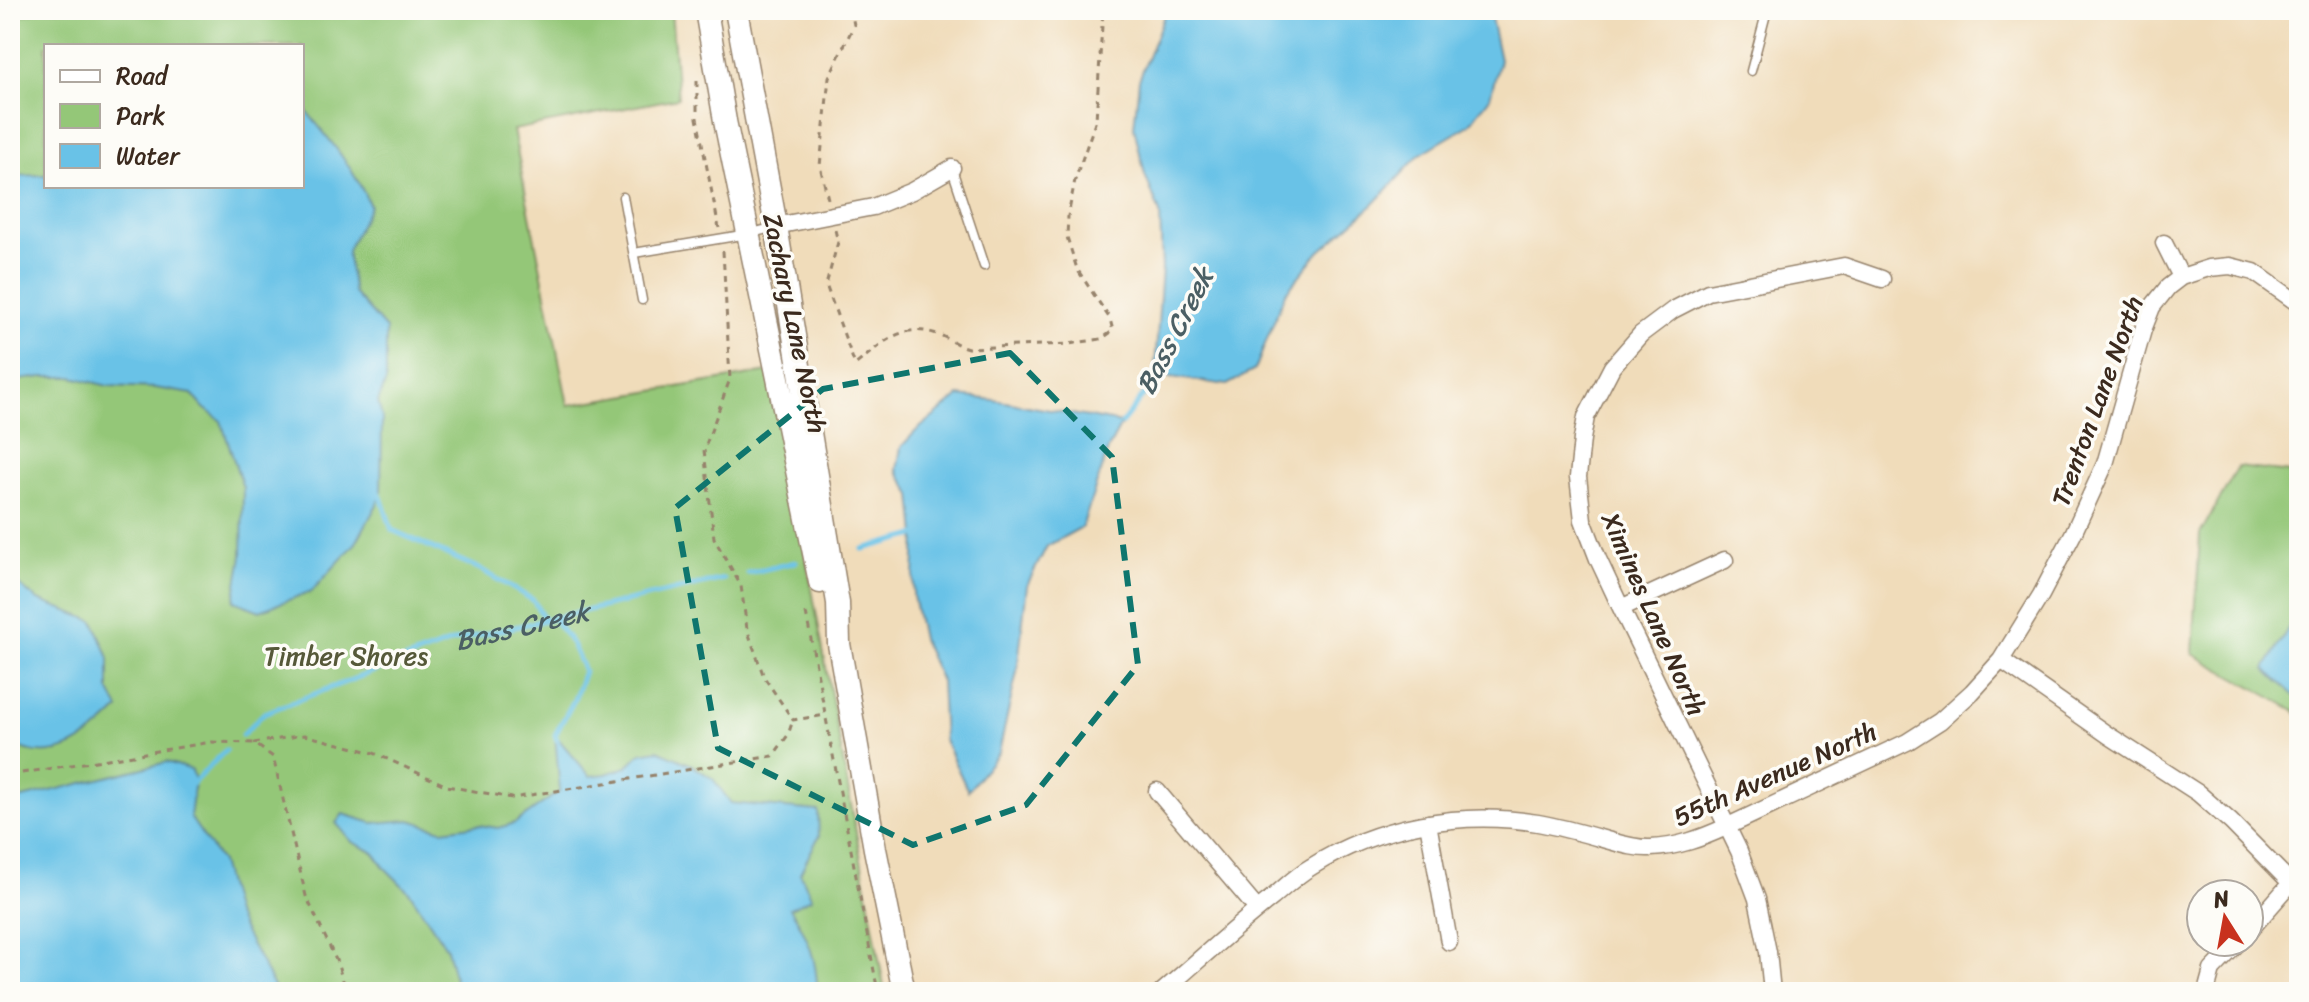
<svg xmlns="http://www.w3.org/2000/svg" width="2309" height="1002" font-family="Sriracha,sans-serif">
<rect width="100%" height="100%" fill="#fdfcf7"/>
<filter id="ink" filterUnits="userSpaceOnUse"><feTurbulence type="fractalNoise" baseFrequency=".0125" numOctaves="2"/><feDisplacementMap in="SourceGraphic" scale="16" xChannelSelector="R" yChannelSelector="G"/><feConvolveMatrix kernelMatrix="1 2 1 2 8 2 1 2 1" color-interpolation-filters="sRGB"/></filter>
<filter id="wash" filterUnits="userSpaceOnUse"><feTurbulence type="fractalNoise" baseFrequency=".006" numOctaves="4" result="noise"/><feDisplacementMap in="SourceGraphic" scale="32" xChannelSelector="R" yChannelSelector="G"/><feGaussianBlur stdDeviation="1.8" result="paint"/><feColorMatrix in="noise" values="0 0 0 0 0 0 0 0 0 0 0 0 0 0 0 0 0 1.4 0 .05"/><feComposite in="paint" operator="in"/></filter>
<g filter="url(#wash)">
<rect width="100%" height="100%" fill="#f0dcba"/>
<path fill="#94c778" stroke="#68784b" stroke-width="2" fill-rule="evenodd" d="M42 10H671L678 98 513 130 568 405 769 372 809 573 885 992H10V18ZM46 46H302V186H46Z
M2238 467 2299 474V716L2294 710 2193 654 2200 534Z"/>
<path fill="#69c2e7" stroke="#527682" stroke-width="2" d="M1164 10H1491V18L1500 60 1490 97 1469 125 1419 155 1374 204 1319 252 1285 293 1255 370 1227 385 1163 376 1154 382 1162 268 1160 213 1145 175 1134 127 1139 80 1164 16Z
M302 106C327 136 355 169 370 206L347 251 354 293 386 329V381L378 402 382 418 381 497 356 543 312 591 260 611 234 601 242 556 243 488 221 421 204 408 192 394 155 388 108 386 72 377H44L10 381V176L46 175V186H302Z
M959 396 994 400 1122 423 1109 447 1082 527 1047 546 1027 585 1017 672 999 752 968 791 944 740 941 681 922 639 913 596 916 535 912 495 897 470 901 447 916 431Z
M10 578 38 600 94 621 109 658V689L119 709C89 739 55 768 10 743Z
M2299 609V700L2265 669Z
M555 735 590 776 606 774 627 767 641 753 658 750 692 765 713 779 731 803 818 811 819 836 800 873 812 898 790 908C806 932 818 962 817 992H458L447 949 410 893 385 868 373 852 352 842 336 823 343 814 373 823 410 820 442 830 479 825 498 828 515 823 560 791Z
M167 762 192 770 195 780 190 817 221 862 235 914 277 992H10V801Z"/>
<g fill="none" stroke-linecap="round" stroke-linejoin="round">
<g stroke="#69c2e7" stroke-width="5">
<path d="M1122 423 1154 382"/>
<path d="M380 494 392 530 480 569 533 600 545 620"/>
<path d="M863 549 916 535"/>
<path d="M748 573 796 562"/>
<path d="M553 618 572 644 584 671 574 700 555 735 557 740"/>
<path id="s1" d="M242 735 264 713 454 641 724 579"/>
<path d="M192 784 226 750"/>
</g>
</g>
</g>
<g filter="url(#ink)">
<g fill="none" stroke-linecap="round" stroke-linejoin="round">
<g stroke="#96836c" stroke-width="11">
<path id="service" d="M1751 71 1767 10
M952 169 984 266
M623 197 642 300
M634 253 748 234 775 227"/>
</g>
<g stroke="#96836c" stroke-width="19">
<path id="minor" d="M776 226 873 207 912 191 952 168
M2164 243 2181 277
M1621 608 1725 560
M2001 660 2108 735 2198 793 2231 822 2291 883 2299 887
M1157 791 1257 909
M1428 823 1449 942
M2249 931 2291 883
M1162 992C1199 960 1235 927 1273 897 1285 887 1297 875 1311 867 1377 825 1461 810 1538 823 1560 827 1582 833 1603 839 1618 843 1635 849 1651 848 1678 847 1702 838 1726 827L1907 742 1940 721 1972 692 2001 660 2041 595 2073 534 2105 464 2143 330 2152 307 2168 287 2181 277 2209 268 2230 266 2254 272 2299 304
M1772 992 1768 952 1757 899 1739 851 1621 608 1598 559 1583 520 1578 477 1582 439 1586 417 1612 367 1641 334 1673 310 1708 292 1844 266 1882 279
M2206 992 2212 970 2239 942"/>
</g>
<g stroke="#96836c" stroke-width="25">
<path id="tertiary" d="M706 10 725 121 820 582
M736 10 776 226 838 603 839 644 875 849 904 992"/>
</g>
<path stroke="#96836c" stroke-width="3" stroke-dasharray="6 6" stroke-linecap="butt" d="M697 81V118L719 228
M828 199 820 166 829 77 854 25 851 10
M835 230 838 242 826 285 855 365C883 343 901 321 940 335 950 339 956 345 968 348L1069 344 1101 339 1113 331 1110 319 1077 269 1067 237 1068 216 1075 180 1096 120 1103 10
M723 251 730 379 704 450 714 538 741 586 747 629 764 677 793 720 826 715
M806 613 878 992
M254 743 304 735 374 753 447 786 512 798 773 756 788 735 793 720
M10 775 212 742 254 743 273 757 306 896 336 960 347 992"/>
<use href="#service" stroke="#fff" stroke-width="8"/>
<use href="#minor" stroke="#fff" stroke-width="16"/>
<use href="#tertiary" stroke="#fff" stroke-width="22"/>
</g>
</g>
<path fill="none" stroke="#0f766e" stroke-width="6" stroke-dasharray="16 10" stroke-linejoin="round" d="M1010 353 1112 457 1138 665 1026 805 913 845 718 748 675 508 823 389Z"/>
<g text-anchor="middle" stroke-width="7" stroke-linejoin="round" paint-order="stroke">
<g font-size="26" fill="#3b2a1e" stroke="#fdfcf7">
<text transform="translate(795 323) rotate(78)" y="9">Zachary Lane North</text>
<text transform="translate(2097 401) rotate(-70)" y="9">Trenton Lane North</text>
<text transform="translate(1654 614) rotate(66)" y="9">Ximines Lane North</text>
<text transform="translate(1775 774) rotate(-24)" y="9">55th Avenue North</text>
</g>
<g font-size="26" fill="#565939" stroke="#fdfcf7">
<text x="346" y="665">Timber Shores</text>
</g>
<g font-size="28" font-style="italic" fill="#4b5f64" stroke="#fdfcf7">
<text transform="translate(1174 331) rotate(-63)" y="10">Bass Creek</text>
<text dy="10" stroke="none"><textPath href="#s1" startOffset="304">Bass Creek</textPath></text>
</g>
</g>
<rect width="2309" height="1002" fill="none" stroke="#fdfcf7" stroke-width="40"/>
<rect x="44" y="44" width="260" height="144" fill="#fdfcf7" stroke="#afa8a0" stroke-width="2"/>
<rect x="60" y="70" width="40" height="12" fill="#ffffff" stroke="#afa8a0" stroke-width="2"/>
<text x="116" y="84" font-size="24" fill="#3b2a1e">Road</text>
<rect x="60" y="104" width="40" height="24" fill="#94c778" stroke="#afa8a0" stroke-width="2"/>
<text x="116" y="124" font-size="24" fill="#3b2a1e">Park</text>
<rect x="60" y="144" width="40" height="24" fill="#69c2e7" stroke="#afa8a0" stroke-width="2"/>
<text x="116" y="164" font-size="24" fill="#3b2a1e">Water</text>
<g transform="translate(2225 918) rotate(349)"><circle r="38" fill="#fdfcf7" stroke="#afa8a0" stroke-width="2"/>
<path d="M0-6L14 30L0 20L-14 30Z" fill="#c8321e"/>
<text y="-12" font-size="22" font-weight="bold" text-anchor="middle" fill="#3b2a1e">N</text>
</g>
</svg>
